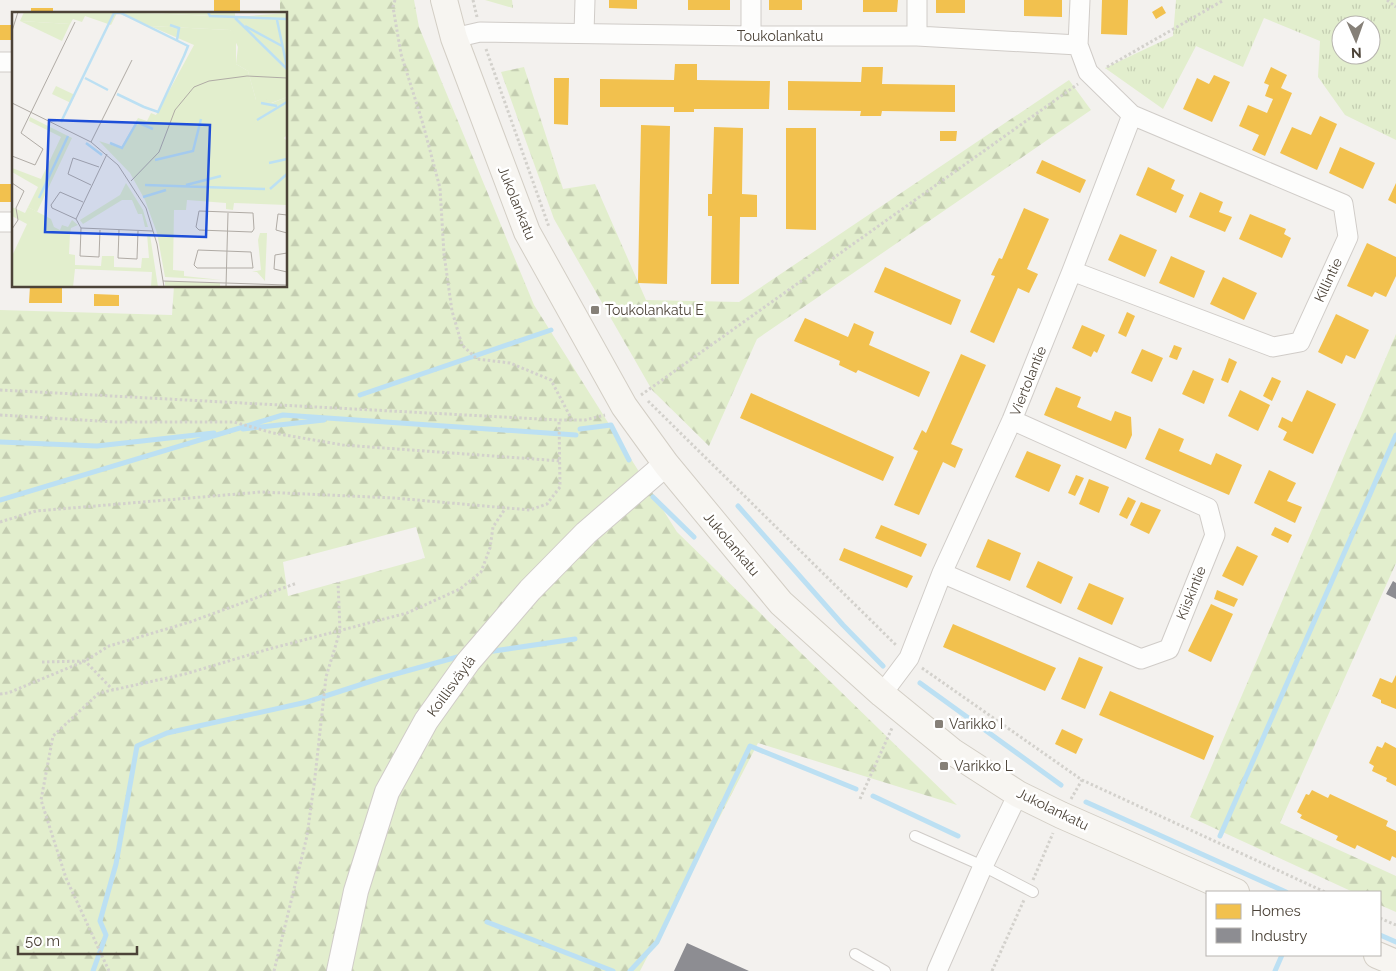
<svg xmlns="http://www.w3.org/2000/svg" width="1396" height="971" font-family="Raleway,sans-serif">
<defs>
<pattern id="grass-tufts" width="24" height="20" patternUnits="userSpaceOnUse" patternTransform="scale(1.25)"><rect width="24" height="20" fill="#e2eecd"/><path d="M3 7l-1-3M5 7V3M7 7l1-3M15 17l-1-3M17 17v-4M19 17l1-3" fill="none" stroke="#c4cdb1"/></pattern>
<pattern id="forest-firs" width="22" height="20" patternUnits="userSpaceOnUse" patternTransform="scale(1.25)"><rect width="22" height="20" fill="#e2eecd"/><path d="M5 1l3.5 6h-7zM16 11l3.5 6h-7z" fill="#c4cdb1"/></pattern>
</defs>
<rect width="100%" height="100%" fill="#f3f1ee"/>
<path fill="url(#grass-tufts)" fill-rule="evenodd" d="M485 0H512L513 8Z
M1176 0H1396V140L1345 115 1318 77 1320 41 1264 18 1243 67 1196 46 1163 109 1105 68 1173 36ZM1341 25H1371V55H1341Z"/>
<path fill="url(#forest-firs)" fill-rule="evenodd" d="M280 0H414L419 27 534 305 677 532 957 805 758 743 640 971H0V310L172 315 174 286H286V14H280ZM416 527 425 558 288 596 283 562Z
M524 67 563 189 595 184 646 300 739 302 1069 80 1091 110 757 339 709 446 652 390 554 219 501 72Z
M1396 334V563L1280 823 1396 876V912L1380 905V892H1353L1190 817Z"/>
<path fill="#f2c14e" d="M214 0H240V14H214Z
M609 0H637V9L609 8Z
M688 0H730V10H688Z
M769 0H802V10H769Z
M863 0H898L897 12H863Z
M936 0H965V13H936Z
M1024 0H1062V17L1024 16Z
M1102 0H1128L1127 35 1101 34Z
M1162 6 1166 13 1156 19 1152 12Z
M31 8H53V14H31Z
M198 11V14H158V12Z
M0 25H13V40H0Z
M675 64H697V80L770 81 769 109H694V112H674V107H600V79L674 80Z
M862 67H883L882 84 955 85V112L882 111 881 116H860L861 111 788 110V81L861 82Z
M1271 67 1287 75 1281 88 1292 93 1265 156 1252 150 1259 135 1239 126 1248 105 1267 113 1273 99 1265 96 1269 85 1264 83Z
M1214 75 1230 82 1212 122 1183 109 1197 78 1209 84Z
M554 78H569L568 125 554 124Z
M1320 116 1337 124 1317 170 1280 153 1292 127 1311 135Z
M641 125 670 126 667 284 638 283Z
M714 127 743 128 742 194 757 195V217H740L739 284H711L712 216H708V194H712Z
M786 128H816V230L786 229Z
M940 131H957L956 141H940Z
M1340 147 1375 163 1363 189 1329 173Z
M1042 160 1086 180 1080 193 1036 173Z
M1148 167 1175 180 1171 189 1184 195 1176 213 1136 195Z
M1396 183V204L1388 200Z
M0 184H13L14 202H0Z
M1200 192 1223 202 1219 212 1232 217 1225 232 1189 217Z
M1024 208 1049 219 1027 269 1038 274 1029 293 1018 288 994 343 970 332 995 276 991 275 999 258 1002 259Z
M1250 214 1286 229 1284 234 1291 238 1282 258 1239 239Z
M1120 234 1157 250 1145 277 1108 260Z
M1367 243 1396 257V276L1386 297 1375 292 1372 297 1347 286Z
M1171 256 1205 271 1194 298 1159 283Z
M885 267 961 300 951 325 874 292Z
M1223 277 1257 293 1244 320 1210 304Z
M30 286H62V303H29Z
M94 294 119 295V306H94Z
M1127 312 1135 316 1126 337 1118 333Z
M1336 314 1369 330 1355 359 1346 355 1342 364 1318 352Z
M805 318 848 337 854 323 874 332 869 345 930 372 919 397 858 370 856 373 839 365 840 361 794 341Z
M1082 325 1105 335 1097 353 1094 351 1091 357 1072 348Z
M1174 345 1182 348 1177 360 1169 357Z
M1142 349 1163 358 1152 382 1131 373Z
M961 354 986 365 951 444 963 449 955 468 943 462 919 515 894 505 918 451 913 449 922 430 926 433Z
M1229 358 1237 362 1228 383 1221 380Z
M1193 370 1214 379 1204 404 1182 394Z
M1272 377 1281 381 1272 401 1263 396Z
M1056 387 1081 397 1077 407 1111 421 1115 411 1131 417 1132 435 1126 449 1044 415Z
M1240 390 1270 405 1258 431 1228 416Z
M1307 390 1336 404 1313 454 1283 440 1287 432 1278 427 1282 417 1292 422Z
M751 393 894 457 883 481 740 418Z
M1159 428 1184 439 1179 451 1211 465 1216 453 1242 465 1229 495 1145 459Z
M1027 451 1061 465 1049 492 1015 477Z
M1269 470 1296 483 1287 501 1302 507 1295 523 1254 503Z
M1076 475 1084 478 1075 496 1068 493Z
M1089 479 1109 487 1099 513 1079 504Z
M1128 497 1136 501 1127 519 1119 515Z
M1141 502 1161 510 1149 534 1130 525Z
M881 525 927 544 921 557 875 538Z
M1275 527 1292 535 1288 543 1271 535Z
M988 539 1021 553 1010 581 976 567Z
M1237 546 1258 556 1243 586 1222 576Z
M844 548 913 576 907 588 839 560Z
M1038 561 1073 577 1061 604 1026 587Z
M1089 583 1124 598 1112 625 1077 609Z
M1217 590 1238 599 1234 607 1214 599Z
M1211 604 1233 614 1211 662 1188 651Z
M953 624 1056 668 1045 691 943 647Z
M1079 657 1103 667 1085 709 1061 699Z
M1396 675V709L1381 703V700L1372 696 1380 678 1392 683Z
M1110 691 1214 736 1204 760 1099 715Z
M1062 729 1083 739 1076 754 1055 744Z
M1385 742 1396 748V786L1386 781 1387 778 1372 771 1374 766 1369 763 1377 746 1382 748Z
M1312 790 1328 798 1330 794 1388 821 1386 826 1396 831V858L1392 856 1390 861 1357 845 1355 849 1336 840 1338 836 1300 818 1302 815 1297 812 1306 794 1309 795Z"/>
<path fill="#8d8d92" d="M1393 581 1396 583V599L1386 594Z
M687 943 749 971H674Z"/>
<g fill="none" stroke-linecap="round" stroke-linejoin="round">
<path stroke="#bce0f3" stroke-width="5" d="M360 395 551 330
M243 429 324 420
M580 429 611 425 629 460
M0 442 97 446 214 433
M653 497 694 537
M0 500 283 415 576 435
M738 506 843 625 883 666
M487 652 575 639
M920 683 1061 785
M873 796 958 836
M1086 802 1286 892
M1220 836 1396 435
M487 922 613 971
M1380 935 1396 942
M93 971 106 935 100 921 116 864 137 746 167 733 307 702 381 678 461 656
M630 971 657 942 750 746 856 789
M1275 971 1282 955"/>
<g stroke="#d0ccc8" stroke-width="12">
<path id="service" d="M915 836 983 866 1033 892
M855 954 885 971"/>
</g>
<g stroke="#d0ccc8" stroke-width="21">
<path id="minor" d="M584 33 585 0
M751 36V0
M917 36V0
M454 38 480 32 751 36H917L1078 45 1088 72 1132 115 1072 271 1012 420 942 573 909 658 882 694
M1078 45 1080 0
M0 62H14
M0 222H14
M1072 271 1273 347 1300 342 1348 237 1343 204 1132 115
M942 573 1141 659 1169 649 1215 535 1208 508 1012 420
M937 971 983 866 1018 794"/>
</g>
<g stroke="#d0ccc8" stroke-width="26">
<path id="tertiary" d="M339 971 356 891 387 792 426 721 468 662 530 590 586 533 666 464"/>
</g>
<g stroke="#d3cec5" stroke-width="28">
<path id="secondary" d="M444 0 454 38 527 232 624 406 666 464 781 603 882 694 953 752 1018 794 1061 815 1236 892
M1377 955 1396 963"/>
</g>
<path stroke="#d3d1cc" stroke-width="3" stroke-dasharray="2.5 2.5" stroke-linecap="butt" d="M395 0 393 7 401 54 423 124 440 188 444 254 452 311 462 345 477 359 510 363 551 380 572 420
M473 0 477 17
M1387 0 1396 7
M486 49 549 227
M1107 67 1224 0
M0 390 559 420H585L605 415
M641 395 1078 84
M648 401 897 646
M0 415 115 422H234L273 433 343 445 561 461
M0 522 36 511 261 492 394 498 530 510 547 504 560 487 559 420
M42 662 85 661 109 646 190 622 297 583
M922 668 1082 780 1325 892
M0 694 8 693 85 661 113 690
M860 799 892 728
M1071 799 1082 780
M1033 880 1053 833
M1380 918 1396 925
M109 971 66 878 41 800 53 736 99 693 185 674 269 649 407 613 460 589 481 572 490 548 493 527 505 509
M274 971 307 836 315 777 326 677 340 631 338 582
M992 971 1024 900"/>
<use href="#service" stroke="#fdfdfc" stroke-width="10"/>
<use href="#minor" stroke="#fdfdfc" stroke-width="19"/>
<use href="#tertiary" stroke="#fdfdfc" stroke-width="24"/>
<use href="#secondary" stroke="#f7f5f1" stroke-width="26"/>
</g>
<g fill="#868078" stroke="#fff" stroke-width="2">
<rect x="590" y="305" width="10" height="10" rx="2.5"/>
<rect x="934" y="719" width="10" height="10" rx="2.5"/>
<rect x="939" y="761" width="10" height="10" rx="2.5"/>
</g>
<g text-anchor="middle" stroke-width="5" stroke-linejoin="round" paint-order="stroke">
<g font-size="14" fill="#4c4338" stroke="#fff">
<text x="780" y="41">Toukolankatu</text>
<text transform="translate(517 203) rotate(68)" y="5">Jukolankatu</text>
<text transform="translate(1328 280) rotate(-65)" y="5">Killintie</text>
<text transform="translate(1028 381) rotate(-68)" y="5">Viertolantie</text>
<text transform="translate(732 544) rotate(50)" y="5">Jukolankatu</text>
<text transform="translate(1191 593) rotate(-68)" y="5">Kiiskintie</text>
<text transform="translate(451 686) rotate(-54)" y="5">Koillisväylä</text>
<text transform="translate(1053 809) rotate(26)" y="5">Jukolankatu</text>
</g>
<g font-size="14" fill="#4c4338" stroke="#fff" text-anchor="start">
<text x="605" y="315">Toukolankatu E</text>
<text x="949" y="729">Varikko I</text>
<text x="954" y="771">Varikko L</text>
</g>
</g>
<g transform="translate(12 12)">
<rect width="275" height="275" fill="#f3f1ee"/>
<path d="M12 0H110L223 5 275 59V85L259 91 244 88 236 59 224 52 226 35 218 18 138 14 105 1 99 13 73 4 70 10 61 7 58 12 8 9ZM0 195 13 201 16 195 39 207 42 215 48 218 50 213 56 215 60 208 66 213 59 216 58 222 57 242 63 243V253L89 254 90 244H102V255L129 256 130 246H137L135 222 138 223 146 275H139L140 260 63 257 61 275H0V244L15 212 0 204Z" fill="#e2eecd"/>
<path d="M115 0H223V5L275 1V59L223 5ZM8 9 58 12 50 29ZM138 14 218 18 224 23V52L236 59 244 88 251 85 260 91 275 85V123L272 126 275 129V193L222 191 221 198 214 197V191L175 188 174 198H162L161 258 172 259V264L210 268 153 265 145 221 133 188 118 161 87 129 109 136 126 106 135 109 139 101 144 103 182 33ZM44 74 63 83 59 91 40 82ZM18 105 60 126 25 200 16 195 26 175 0 160V156L29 167 49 125 17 109ZM114 171 131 198 136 215H133L130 202H126L120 188H110L71 212 68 208 108 183ZM248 221H255L253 269 245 260H240L249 258 246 228ZM153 269 208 271V274L153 275Z" fill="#e2eecd"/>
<path fill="none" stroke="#bce0f3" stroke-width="2.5" d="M196 0 198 4 275 7M223 6 275 57M265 8 275 55M158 13 167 16 165 28M233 14 270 34M73 66 96 78M105 82 132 95M249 91 265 94M132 95 146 100 172 44M245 108 275 90M49 110 102 1H109L176 34 172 44M74 131 90 143M98 131 110 136 125 110 141 117M143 148 181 139 189 107M257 151 275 147M133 173 253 177M174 173 209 164M258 177 275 162M131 185 154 178M27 186 56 124"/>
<path fill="none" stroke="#b0aba5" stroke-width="1" d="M0 19 6 0M0 91 79 130 106 153 134 196 145 232 152 275M79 130 120 48M95 142 64 207 69 216 141 219M0 144 23 153 31 137 9 121 63 10M119 169 147 140 163 98 182 75 197 69 235 64 275 66M0 171 12 179 4 196 6 208 0 217M79 173 56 162 61 146 87 155M187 199 241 201 242 217 240 220 187 218 184 215ZM275 203 266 202 264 218 275 221M64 207 40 196 39 193 48 180 71 190M69 216 68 244 87 245 88 218M107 218 106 246 125 247 126 219M186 238 239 240 241 256H185L182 253ZM275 241 263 243 262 257 275 260M151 269 275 273M214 275 216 201"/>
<path fill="#1d4ed8" fill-opacity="0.15" stroke="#1d4ed8" stroke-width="2.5" d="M37 108 198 113 194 225 33 220Z"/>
<rect width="275" height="275" fill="none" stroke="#4c4338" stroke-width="2.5"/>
</g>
<rect x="1206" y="891" width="175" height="65" fill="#ffffff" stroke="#b7b4af"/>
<rect x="1216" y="904" width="25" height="15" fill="#f2c14e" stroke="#b7b4af"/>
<text x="1251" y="916" font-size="15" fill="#4c4338">Homes</text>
<rect x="1216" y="928" width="25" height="15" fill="#8d8d92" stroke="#b7b4af"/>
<text x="1251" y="941" font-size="15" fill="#4c4338">Industry</text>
<g transform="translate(1356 40) rotate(178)"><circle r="24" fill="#ffffff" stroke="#b7b4af"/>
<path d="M0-4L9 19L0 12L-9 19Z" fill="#868078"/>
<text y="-8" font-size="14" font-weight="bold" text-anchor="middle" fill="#4c4338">N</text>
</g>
<path d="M18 946v8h119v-8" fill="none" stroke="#4c4338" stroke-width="2.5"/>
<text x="25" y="946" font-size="15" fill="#4c4338" stroke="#ffffff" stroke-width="4" paint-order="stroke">50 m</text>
</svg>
